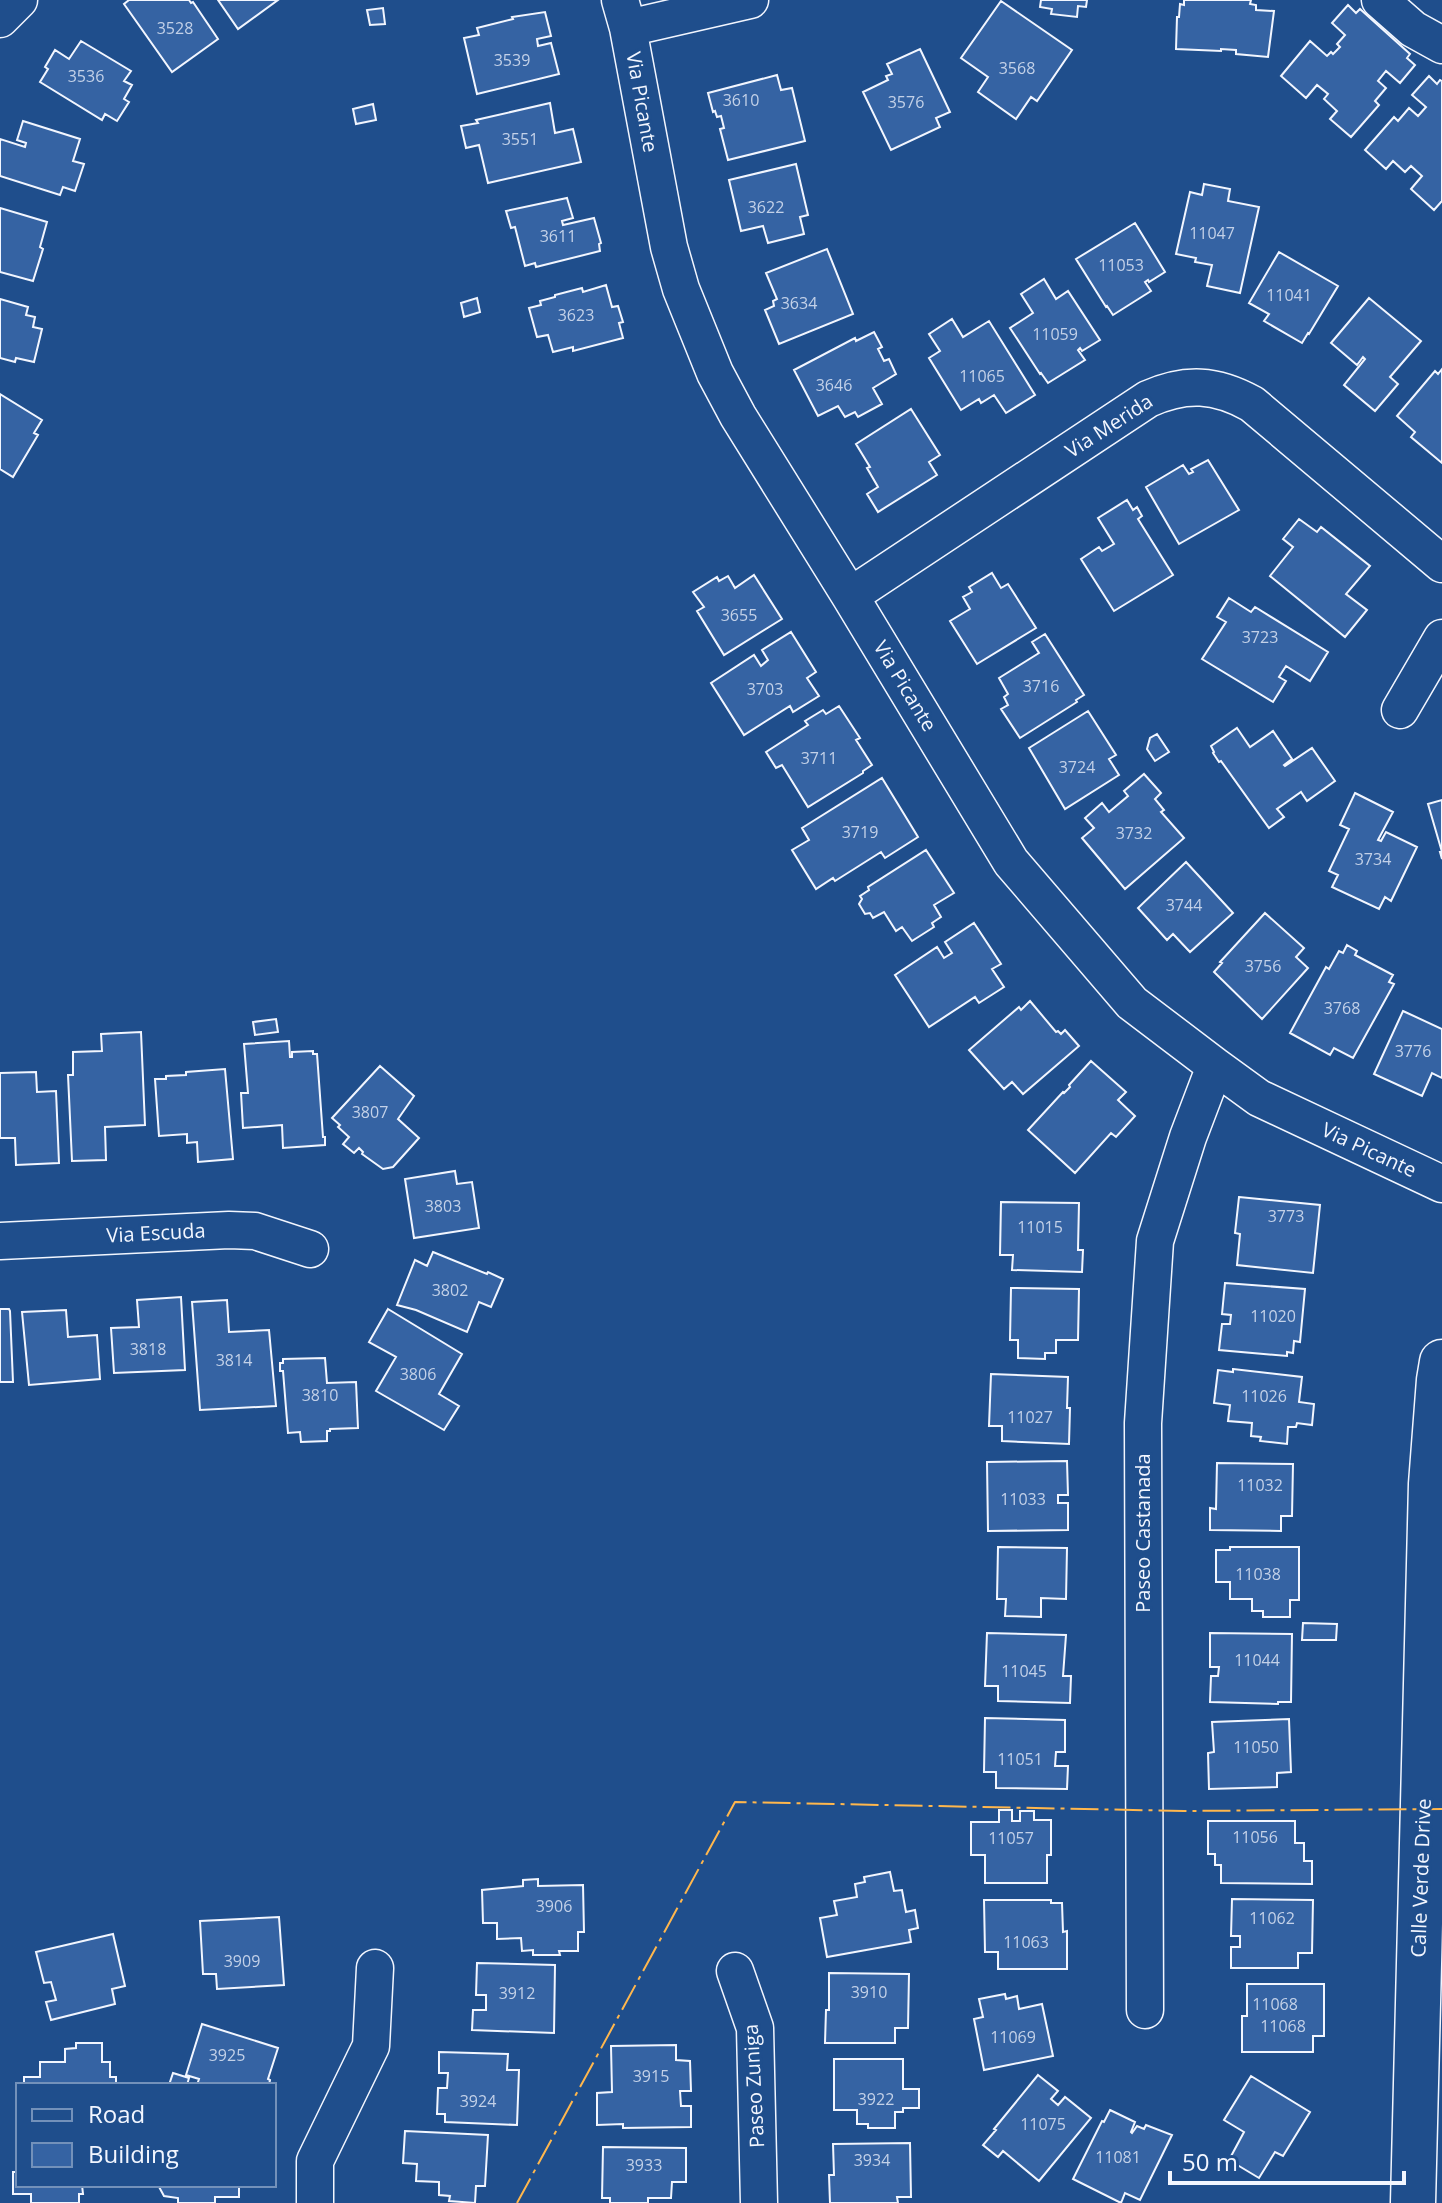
<svg xmlns="http://www.w3.org/2000/svg" width="1442" height="2203" font-family="'Open Sans',sans-serif">
<rect width="100%" height="100%" fill="#1f4e8c"/>
<path fill="#3563a3" stroke="#f2f6ff" stroke-width="2" d="M129 0H189L191 3 193 2 218 39 172 72 124 4Z
M218 0H278L238 29Z
M1041 0H1087L1086 7 1078 6 1077 17 1051 14 1052 9 1040 7Z
M1184 0H1251L1250 4 1256 5V10L1274 11 1268 57 1236 54V50L1221 49V51L1176 49 1177 17H1179L1180 4 1184 5Z
M1001 1 1072 50 1037 101 1031 97 1016 119 978 92 988 77 961 58Z
M1348 5 1356 13 1360 9 1410 54 1407 58 1415 65 1400 83 1386 71 1378 81 1386 88 1375 101 1379 105 1351 137 1330 119 1337 111 1324 99 1328 94 1317 85 1306 98 1281 76 1310 41 1327 56 1331 52 1333 54 1340 47 1337 44 1345 35 1332 23Z
M383 8 385 24 370 25 367 10Z
M545 12 551 36 537 39 538 46 551 43 559 74 477 94 464 38 479 35 477 28 513 19 512 17Z
M81 41 131 71 124 81 132 85 124 99 129 102 117 121 105 114 102 120 40 82 48 69 45 67 55 50 69 59Z
M920 49 950 112 936 118 940 127 891 150 863 92 888 80 886 76 892 74 887 64Z
M777 75 781 90 792 88 805 141 728 160 720 129 724 128 721 116 717 117 715 111 713 112 708 93Z
M1429 76 1437 84 1440 80 1442 81V201L1434 210 1411 189 1422 176 1411 166 1405 172 1393 161 1386 169 1365 150 1394 117 1398 121 1409 108 1418 116 1426 107 1412 95Z
M550 103 555 133 573 129 581 162 488 183 479 145 466 148 461 126 478 123 476 120Z
M373 104 376 120 356 124 353 109Z
M23 121 80 139 73 161 84 164 75 191 63 187 60 195 0 176V139L25 147 26 143 17 140Z
M796 164 808 215 800 217 804 234 768 243 763 226 741 231 729 180Z
M1204 184 1230 189 1228 201 1259 207 1240 293 1207 286 1212 265 1195 262 1196 258 1176 254 1190 192 1202 195Z
M567 198 573 218 562 221 563 225 594 218 601 243 599 244 600 251 536 267 535 263 525 266 515 227 511 228 506 211Z
M0 208 47 222 40 247 43 249 33 281 0 272Z
M1135 223 1165 272 1149 282 1148 280 1145 282 1151 291 1113 315 1107 306 1106 307 1076 259Z
M827 249 853 314 779 344 765 310 774 306 773 301 777 299 766 273Z
M1279 252 1338 286 1309 334 1308 333 1302 343 1264 321 1269 314 1249 303Z
M1044 279 1056 299 1068 291 1100 340 1082 351 1080 348 1078 350 1085 360 1048 383 1041 373 1040 374 1010 328 1033 313 1021 294Z
M606 285 612 307 618 306 623 322 619 323 623 338 573 351V347L553 352 548 335 537 337 529 308 541 305 540 301 555 297V295L582 288 583 292Z
M477 298 480 312 464 317 461 303Z
M1369 298 1421 341 1390 377 1398 384 1375 411 1344 385 1365 359 1363 357 1357 365 1331 343Z
M0 299 28 307 26 315 35 317 33 327 42 329 34 362 16 358 15 362 0 358Z
M952 319 963 337 989 321 1035 395 1006 413 994 395 981 403 979 399 961 410 929 358 940 351 929 334Z
M874 332 882 347 878 349 884 361 889 359 896 374 873 388 882 404 858 417 855 412 845 417 838 406 818 416 794 370 855 338 856 341Z
M1442 369V463L1411 437 1415 432 1397 416 1435 371 1438 374Z
M0 394 42 420 34 433 38 435 13 477 0 469Z
M911 409 940 455 929 462 937 475 878 512 867 494 878 487 867 468 870 467 856 444Z
M1208 460 1239 510 1179 544 1146 487 1183 465 1189 474 1193 472 1191 469Z
M1127 500 1133 510 1137 507 1142 516 1138 519 1173 575 1114 611 1081 559 1099 547 1102 551 1114 544 1098 518Z
M1299 519 1317 532 1321 527 1370 566 1346 594 1367 610 1345 637 1270 576 1293 547 1283 539Z
M992 573 1001 588 1008 584 1036 628 977 664 950 621 970 609 963 597 972 592 969 587Z
M754 575 782 619 724 655 697 611 704 607 693 592 717 577 719 581 728 576 735 588Z
M1229 598 1251 612 1255 607 1328 652 1310 681 1286 666 1279 677 1286 681 1273 702 1202 659 1226 622 1217 617Z
M791 632 816 672 807 678 819 696 793 712 790 706 744 735 711 683 754 655 761 666 768 660 762 650Z
M1045 634 1084 695 1076 700 1077 702 1020 738 1001 709 1008 705 1004 697 1008 694 999 678 1039 653 1032 642Z
M839 706 860 738 856 740 872 765 863 771V773L808 807 782 765 776 768 766 752 808 725 805 721 823 710 826 714Z
M1088 711 1116 755 1109 759 1119 775 1065 809 1029 748Z
M1237 728 1250 747 1273 731 1292 759 1284 765 1285 766 1312 748 1335 781 1307 801 1301 792 1277 809 1284 817 1269 828 1221 761 1219 762 1213 753 1214 752 1211 746Z
M1157 734 1169 752 1155 761 1147 749 1150 738Z
M1144 774 1161 793 1155 799 1164 810 1161 812 1184 838 1125 889 1082 838 1094 828 1085 818 1102 803 1109 812 1128 796 1124 791Z
M882 778 918 837 885 858 881 852 835 881 833 878 816 889 792 850 809 840 802 828Z
M1355 793 1393 812 1378 840 1381 841 1386 832 1417 847 1391 901 1385 897 1379 909 1332 887 1338 875 1329 871 1349 829 1340 825Z
M1442 800V859L1440 852H1442L1428 804Z
M926 850 954 893 934 905 941 917 932 923 934 927 912 941 902 927 896 931 884 912 873 918 870 913 865 914 859 904 862 899 860 896 869 890 868 887Z
M1186 862 1233 913 1190 952 1173 934 1167 940 1138 908Z
M1265 913 1304 948 1296 957 1308 968 1262 1019 1214 972 1222 963 1220 962Z
M974 923 1001 964 992 969 1004 987 979 1003 975 997 929 1027 895 975 937 947 944 958 952 953 945 942Z
M1347 945 1357 951 1355 955 1393 975 1389 982 1394 984 1353 1058 1334 1048 1330 1055 1290 1033 1326 967 1329 969 1339 951 1343 953Z
M1030 1001 1056 1032 1058 1031 1061 1034 1065 1030 1079 1046 1023 1094 1012 1082 1004 1089 969 1050 1019 1007 1021 1010Z
M1403 1011 1442 1029V1078L1432 1073 1422 1096 1374 1074Z
M276 1019 278 1032 255 1035 253 1022Z
M141 1032 145 1125 105 1127 106 1160 72 1161 68 1075H73V1052L102 1051 101 1034Z
M289 1041 290 1057H292V1052L313 1051V1054H317L323 1137H325V1145L283 1148 282 1125 243 1128 241 1093H248L244 1044Z
M1091 1061 1126 1092 1118 1100 1135 1116 1116 1137 1111 1133 1075 1173 1028 1130 1063 1092 1064 1093 1070 1087 1069 1085Z
M380 1066 414 1096 398 1119 419 1138 393 1167 383 1169 362 1154 363 1152 359 1148 354 1153 343 1144 349 1137 338 1127 340 1125 332 1118Z
M225 1069 233 1159 198 1162 197 1142 187 1143V1134L159 1136 155 1079H166V1076L186 1075V1072Z
M36 1072 37 1092 56 1091 59 1163 16 1165 15 1138H0V1073Z
M455 1171 457 1184 472 1182 479 1228 414 1238 405 1179Z
M1239 1197 1320 1205 1313 1273 1237 1265 1240 1234 1235 1233Z
M1001 1202 1079 1203 1078 1250H1083L1082 1272 1012 1270 1013 1255H1000Z
M433 1252 487 1274 488 1272 503 1279 491 1307 479 1302 467 1332 416 1310 397 1305 415 1260 427 1266Z
M1225 1283 1305 1289 1300 1342 1294 1341 1293 1353 1287 1352V1356L1219 1350 1222 1324H1230L1231 1315 1222 1314Z
M1011 1288 1079 1289 1078 1340H1056V1353H1045V1359L1018 1358V1340H1010Z
M181 1297 185 1370 114 1373 111 1328 139 1327 137 1300Z
M227 1300 229 1332 269 1330 276 1406 200 1410 192 1302Z
M0 1309H9L10 1311 13 1382H0Z
M388 1309 462 1354 439 1394 459 1406 444 1430 376 1391 396 1357 369 1342Z
M66 1310 68 1337 97 1335 100 1379 29 1385 22 1312Z
M325 1358 327 1383 356 1382 358 1428 330 1429V1431H327V1441L301 1442 300 1432 288 1433 283 1371H280V1363H283V1359Z
M1233 1369 1302 1377 1299 1402 1314 1404 1312 1425 1297 1423 1296 1427H1288L1287 1444 1260 1441 1261 1437 1251 1436 1252 1423 1228 1421 1230 1405 1214 1403 1218 1370 1233 1372Z
M991 1374 1068 1377 1067 1408H1070L1069 1444 1002 1441V1426H989Z
M1067 1461 1068 1495H1058V1503H1068V1530L988 1531 987 1462Z
M1217 1463 1293 1464 1292 1516H1281V1531L1210 1530V1508L1216 1509Z
M998 1547 1067 1548 1066 1599 1041 1598V1617L1005 1616 1006 1599H997Z
M1230 1547H1299V1600H1290V1617H1263V1611H1252V1599H1230V1582H1216V1550H1230Z
M1303 1623 1337 1624 1336 1640H1302Z
M987 1633 1066 1635 1063 1676H1071L1070 1703 998 1701V1686H985Z
M1210 1633 1292 1634 1291 1702H1278V1704L1210 1702 1211 1676H1218L1219 1667H1210Z
M985 1718 1065 1720V1752H1056L1055 1766H1068L1067 1789 996 1788V1772H984Z
M1289 1719 1291 1772 1277 1773V1787L1209 1789 1208 1753 1214 1752 1212 1722Z
M999 1810H1012V1821H1020V1811H1034V1820H1051V1855H1047V1883H985V1855H971V1822H999Z
M1208 1821H1295V1843H1304V1861H1312V1884L1221 1883V1865H1215V1854H1208Z
M890 1872 894 1891 902 1890 906 1912 915 1910 918 1928 909 1930 911 1942 827 1957 820 1918 837 1915 834 1901 857 1897 855 1884 865 1882 864 1877Z
M538 1879V1886L583 1885 584 1932H578V1951H559L560 1955H533V1950L522 1951 521 1938 497 1939V1923H483L482 1890 523 1886V1880Z
M1232 1899 1313 1900 1312 1953H1298V1968H1231V1947H1240V1936H1231Z
M984 1900H1051V1903H1062L1063 1932 1067 1931V1969H998V1952H985Z
M279 1917 284 1985 217 1989 216 1974H203L200 1921Z
M113 1934 125 1986 112 1989 115 2004 51 2020 46 2002 56 2000 51 1982 44 1983 36 1952Z
M477 1963 555 1965 554 2033 472 2030 473 2010H486V1995H476Z
M829 1973 909 1974 908 2028H895V2043H825L826 2010H829Z
M1247 1984H1324V2036H1313V2052H1242V2016H1247Z
M1005 1994 1006 1999 1017 1996 1019 2009 1042 2004 1053 2056 984 2070 974 2019 983 2017 979 1999Z
M202 2024 278 2048 268 2079 270 2080 269 2085H197L199 2079 186 2075Z
M76 2043H102V2062H110V2077H116V2085H24V2077H40V2062H65V2049L76 2048Z
M676 2045V2060L690 2061 691 2091H680L681 2106H691V2127L623 2128V2124L597 2125V2093L612 2092 611 2046Z
M439 2052 508 2054 507 2070H519L517 2125 445 2122V2114H437L438 2088H447L448 2073H439Z
M834 2059H903V2089H919V2108H903V2112H895V2128H868V2124H857V2110H834Z
M173 2073 189 2078 187 2085H169Z
M1038 2075 1058 2091 1051 2099 1058 2105 1065 2097 1091 2118 1039 2181 1003 2151 998 2157 983 2145 996 2130 994 2129Z
M1251 2076 1310 2112 1283 2156 1275 2152 1259 2178 1229 2160 1244 2132 1224 2120Z
M1110 2110 1135 2122 1131 2132 1132 2133 1137 2126 1144 2129 1146 2125 1172 2135 1140 2200 1125 2193 1121 2203 1073 2179 1102 2121 1104 2122Z
M17 2126 18 2185H82L83 2194H79V2203H31V2194H13V2172H17Z
M405 2131 488 2135 485 2186H476L475 2203 449 2201 450 2196 439 2195V2182L416 2181 417 2164 403 2163Z
M910 2143 911 2197H897L898 2203H830L829 2175H834L833 2144Z
M603 2147 686 2148V2182H672L671 2198H648V2203H610V2198H602Z
M158 2185H239V2197H215V2203H178V2198L164 2196Z"/>
<g fill="none" stroke-linecap="round" stroke-linejoin="round">
<g stroke="#f2f6ff" stroke-width="39">
<path id="minor" d="M620 0 628 28 669 247 681 289 715 373 738 416 850 596 1011 862 1132 1003 1215 1066 1259 1098 1442 1184
M1380 0 1413 29 1442 45
M0 19 19 0
M628 28 750 0
M850 596 1148 399C1186 382 1216 384 1252 404L1442 564
M1400 710 1442 638
M0 1241 229 1230 255 1231 310 1249
M735 1971 755 2028 759 2203
M1145 2010 1143 1423 1155 1241 1188 1137 1215 1066
M315 2203V2161L371 2046 375 1968"/>
</g>
<g stroke="#f2f6ff" stroke-width="47">
<path id="major" d="M1413 2203 1431 1484 1439 1380 1442 1362"/>
</g>
<use href="#minor" stroke="#1f4e8c" stroke-width="36"/>
<use href="#major" stroke="#1f4e8c" stroke-width="44"/>
<path stroke="#ffb74d" stroke-width="2" stroke-dasharray="28 6 4 6" stroke-linecap="butt" d="M517 2203 735 1802 1184 1811 1442 1809"/>
</g>
<g text-anchor="middle" stroke-width="6" stroke-linejoin="round" paint-order="stroke">
<g font-size="16" fill="#c3d1e8">
<text x="175" y="34">3528</text>
<text x="512" y="66">3539</text>
<text x="1017" y="74">3568</text>
<text x="86" y="82">3536</text>
<text x="741" y="106">3610</text>
<text x="906" y="108">3576</text>
<text x="520" y="145">3551</text>
<text x="766" y="213">3622</text>
<text x="1212" y="239">11047</text>
<text x="558" y="242">3611</text>
<text x="1121" y="271">11053</text>
<text x="1289" y="301">11041</text>
<text x="799" y="309">3634</text>
<text x="576" y="321">3623</text>
<text x="1055" y="340">11059</text>
<text x="982" y="382">11065</text>
<text x="834" y="391">3646</text>
<text x="739" y="621">3655</text>
<text x="1260" y="643">3723</text>
<text x="1041" y="692">3716</text>
<text x="765" y="695">3703</text>
<text x="819" y="764">3711</text>
<text x="1077" y="773">3724</text>
<text x="860" y="838">3719</text>
<text x="1134" y="839">3732</text>
<text x="1373" y="865">3734</text>
<text x="1184" y="911">3744</text>
<text x="1263" y="972">3756</text>
<text x="1342" y="1014">3768</text>
<text x="1413" y="1057">3776</text>
<text x="370" y="1118">3807</text>
<text x="443" y="1212">3803</text>
<text x="1286" y="1222">3773</text>
<text x="1040" y="1233">11015</text>
<text x="450" y="1296">3802</text>
<text x="1273" y="1322">11020</text>
<text x="148" y="1355">3818</text>
<text x="234" y="1366">3814</text>
<text x="418" y="1380">3806</text>
<text x="320" y="1401">3810</text>
<text x="1264" y="1402">11026</text>
<text x="1030" y="1423">11027</text>
<text x="1260" y="1491">11032</text>
<text x="1023" y="1505">11033</text>
<text x="1258" y="1580">11038</text>
<text x="1257" y="1666">11044</text>
<text x="1024" y="1677">11045</text>
<text x="1256" y="1753">11050</text>
<text x="1020" y="1765">11051</text>
<text x="1255" y="1843">11056</text>
<text x="1011" y="1844">11057</text>
<text x="554" y="1912">3906</text>
<text x="1272" y="1924">11062</text>
<text x="1026" y="1948">11063</text>
<text x="242" y="1967">3909</text>
<text x="869" y="1998">3910</text>
<text x="517" y="1999">3912</text>
<text x="1275" y="2010">11068</text>
<text x="1283" y="2032">11068</text>
<text x="1013" y="2043">11069</text>
<text x="227" y="2061">3925</text>
<text x="651" y="2082">3915</text>
<text x="876" y="2105">3922</text>
<text x="478" y="2107">3924</text>
<text x="1043" y="2130">11075</text>
<text x="1118" y="2163">11081</text>
<text x="872" y="2166">3934</text>
<text x="644" y="2171">3933</text>
</g>
<g font-size="20" fill="#f2f6ff" stroke="#1f4e8c">
<text transform="translate(642 102) rotate(80)" y="7">Via Picante</text>
<text transform="translate(1109 426) rotate(-33)" y="7">Via Merida</text>
<text transform="translate(905 686) rotate(59)" y="7">Via Picante</text>
<text transform="translate(1369 1150) rotate(25)" y="7">Via Picante</text>
<text transform="translate(156 1233) rotate(-3)" y="7">Via Escuda</text>
<text transform="translate(1143 1533) rotate(-90)" y="7">Paseo Castanada</text>
<text transform="translate(1421 1878) rotate(-88)" y="7">Calle Verde Drive</text>
<text transform="translate(754 2086) rotate(-93)" y="7">Paseo Zuniga</text>
</g>
</g>
<rect x="16" y="2083" width="260" height="104" fill="#1f4e8c" stroke="#7391ba" stroke-width="2"/>
<rect x="32" y="2109" width="40" height="12" fill="#1f4e8c" stroke="#7391ba" stroke-width="2"/>
<text x="88" y="2123" font-size="24" fill="#f2f6ff">Road</text>
<rect x="32" y="2143" width="40" height="24" fill="#3563a3" stroke="#7391ba" stroke-width="2"/>
<text x="88" y="2163" font-size="24" fill="#f2f6ff">Building</text>
<path d="M1170 2171v12h234v-12" fill="none" stroke="#f2f6ff" stroke-width="4"/>
<text x="1182" y="2171" font-size="24" fill="#f2f6ff" stroke="#1f4e8c" stroke-width="6" paint-order="stroke">50 m</text>
</svg>
